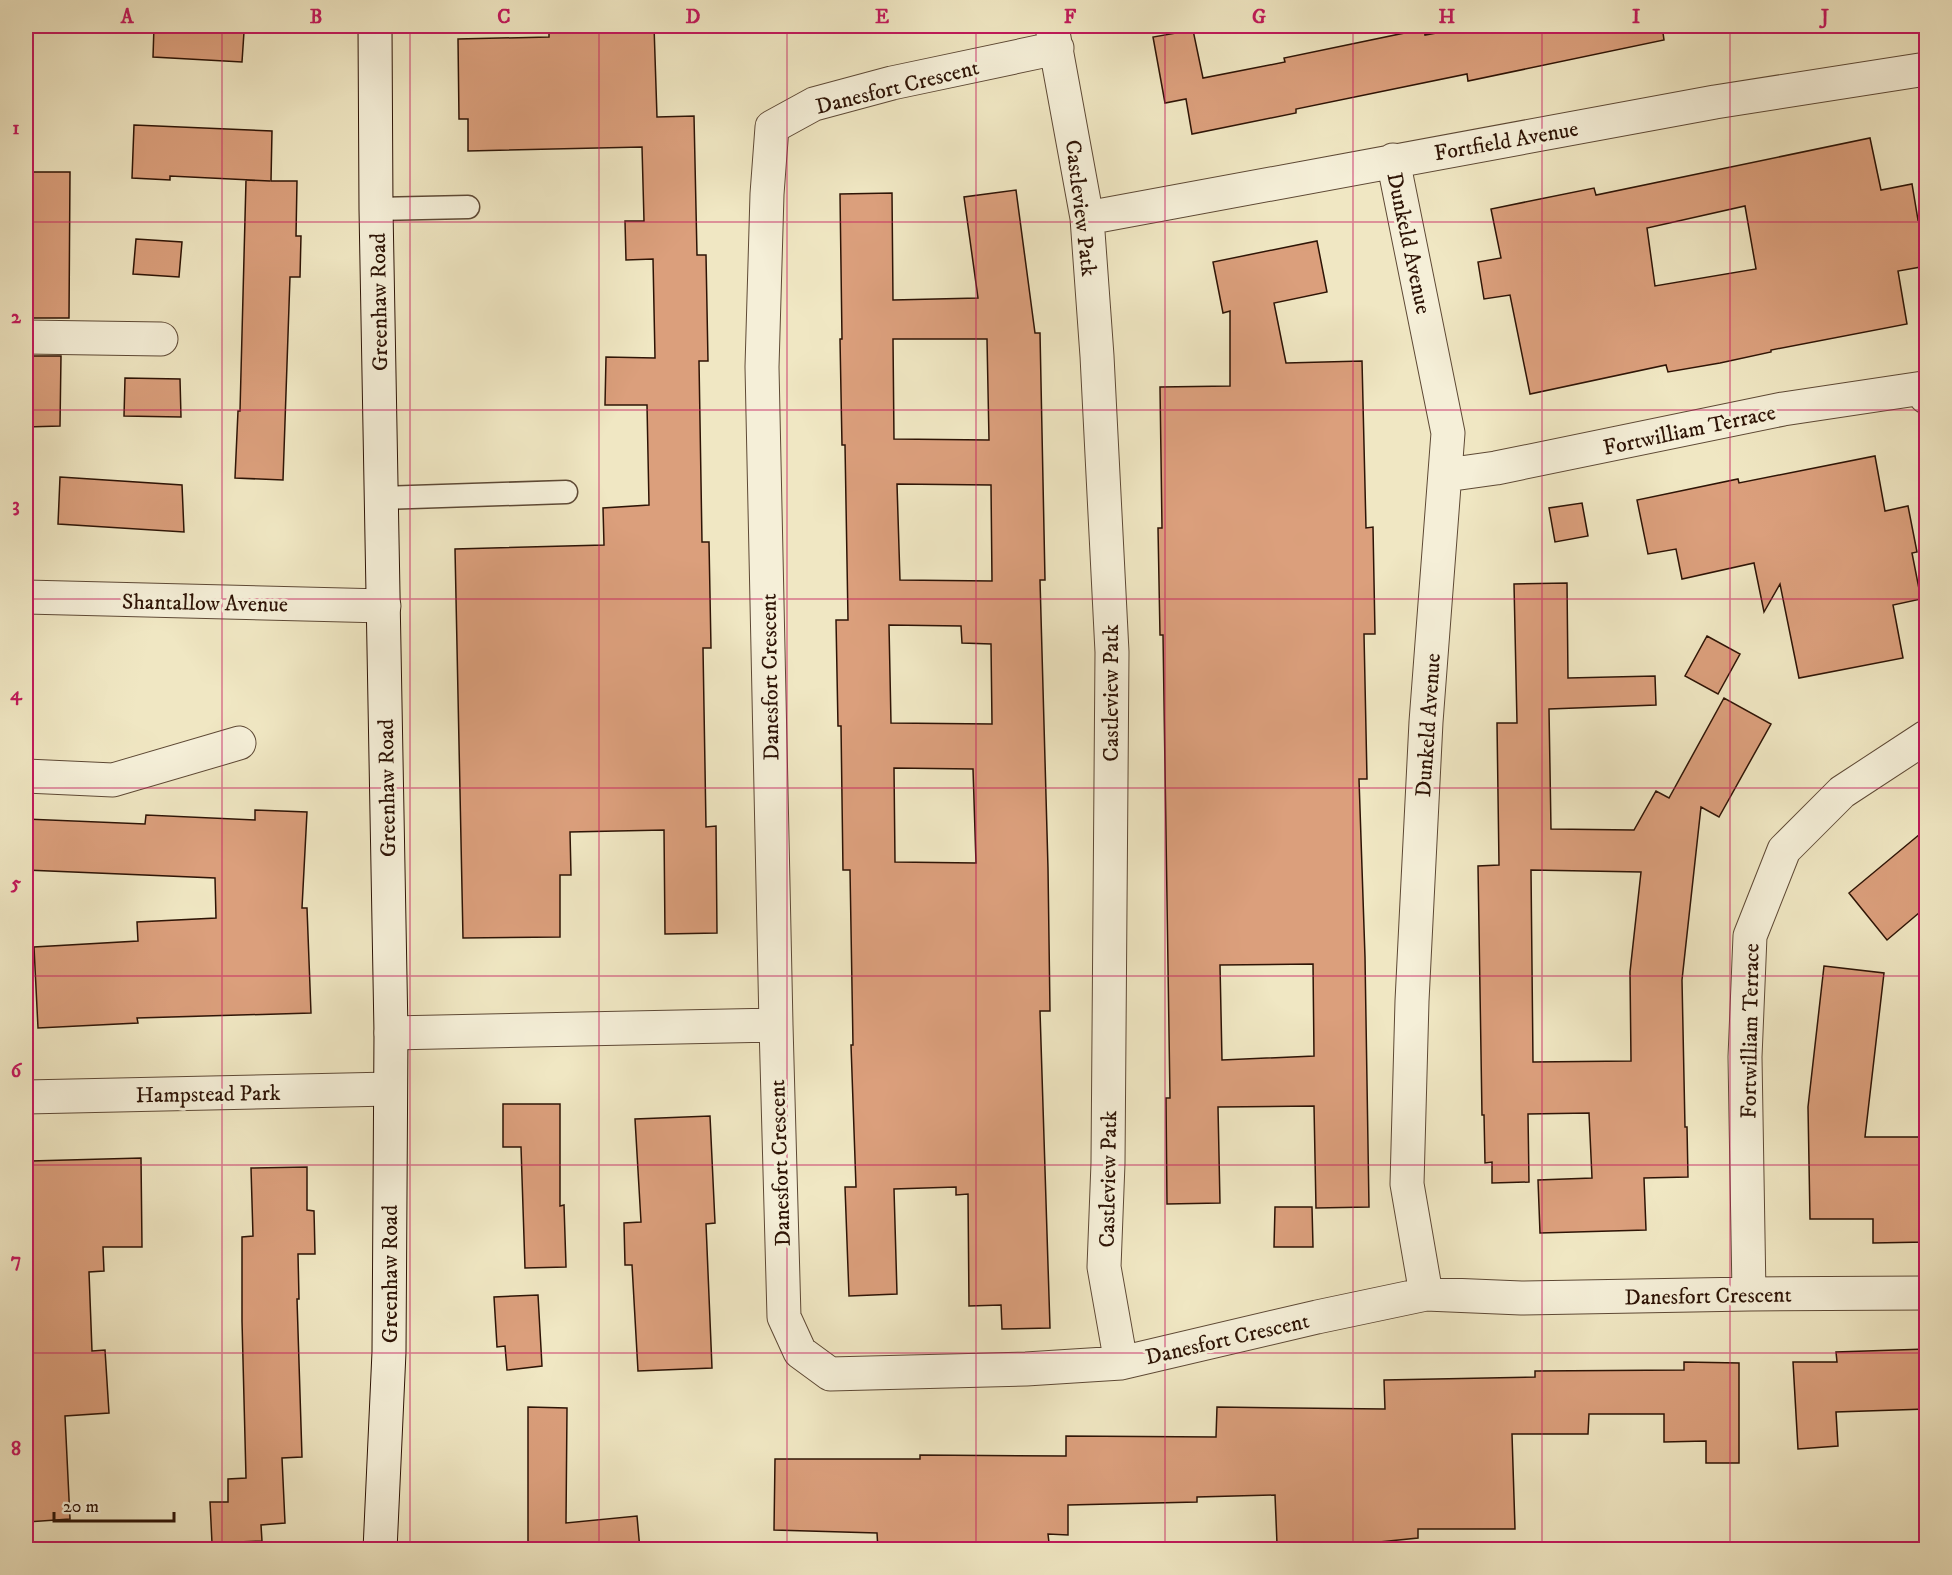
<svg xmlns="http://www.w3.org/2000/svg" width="1952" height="1575" font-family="'IM FELL DW Pica',serif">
<rect width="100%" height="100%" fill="#f0e7c3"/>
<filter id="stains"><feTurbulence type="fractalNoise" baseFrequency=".00333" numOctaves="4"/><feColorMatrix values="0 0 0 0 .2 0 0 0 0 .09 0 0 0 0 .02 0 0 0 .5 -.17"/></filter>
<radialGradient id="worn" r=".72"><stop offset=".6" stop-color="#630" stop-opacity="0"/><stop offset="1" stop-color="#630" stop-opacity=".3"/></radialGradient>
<path fill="#db9f7c" stroke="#2e1406" stroke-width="1.5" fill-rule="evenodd" d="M154 26H234V31L244 32 242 62 153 57Z
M549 26H654L657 117 694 116 697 255H706L708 361H699L702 542H709L711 648H703L706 827 716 826 717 933 665 934 664 830 570 832 571 875H560V937L463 938 455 549 604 545 603 508 649 505 647 405H605L606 357 655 358 653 259 626 260 625 221H644L642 147 468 151V119H459L458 39 549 37Z
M1474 26H1662L1664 40 1468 81 1467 74 1296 109V113L1192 134 1186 99 1165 103 1153 37 1193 30 1203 78 1285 62 1284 58 1424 29 1425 35Z
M134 125 272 131 271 181H297L296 236H301L300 277H290L283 480 235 478 238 411H240L246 180 270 181 170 176V180L132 178Z
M1870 138 1881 190 1912 184 1918 220 1923 219 1926 235V266L1898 271 1907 324 1771 350V352L1720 363 1668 372 1666 365 1530 394 1510 295 1484 299 1478 262 1501 258 1491 209 1594 188 1596 195ZM1745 206 1756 269 1655 286 1647 228Z
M26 172H70L69 318H26Z
M1016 190 1035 333H1040L1045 580H1040L1048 868 1050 1011H1040L1050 1328 1002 1329 1001 1305 969 1306 968 1194 956 1195V1187L894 1189 897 1294 849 1296 845 1187H856L851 1045H853L850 870H843L841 726H838L836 620H848L845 445H842L841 393 840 339H842L840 194 892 193 893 300 978 298 964 197ZM893 339H987L989 440 894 439ZM897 484 991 485 992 581 900 580ZM889 625 961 626 962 643 991 644 992 724 891 723ZM894 768 973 769 976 863 895 862Z
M136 239 182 242 179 277 133 274Z
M1317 241 1327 292 1274 303 1286 363 1362 361 1366 528 1373 527 1375 634H1364L1367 779H1359L1365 957 1369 1207 1316 1208 1314 1106 1218 1107 1220 1203 1167 1204 1166 1098H1170L1163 635H1160L1159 582 1158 528H1162L1160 387 1230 386V311L1223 313 1213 262ZM1313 964 1314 1056 1222 1060 1220 965Z
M26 356H61L60 426 26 427Z
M125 378 180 379 181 417 124 416Z
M1875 456 1885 511 1908 506 1917 552 1912 553 1921 599 1893 605 1903 658 1799 678 1780 584 1764 612 1754 563 1682 579 1676 549 1648 554 1637 500 1738 479 1739 483Z
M60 477 182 485 184 532 58 524Z
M1582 503 1588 536 1555 542 1549 508Z
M1567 583 1568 678 1655 676 1656 705 1549 709 1551 829 1634 830 1656 791 1669 798 1724 698 1771 724 1719 817 1701 807 1682 980 1685 1127H1687L1688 1177 1644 1178 1646 1230 1540 1233 1538 1180 1592 1178 1589 1113 1528 1114 1529 1182 1492 1183V1162L1485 1163 1484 1115H1482L1478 866 1499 865 1497 723H1517L1514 584ZM1531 870 1641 872 1630 972 1631 1061 1533 1062Z
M1707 636 1740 654 1718 694 1685 676Z
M255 810 307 812 302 908H307L311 1013 137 1018 138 1023 38 1028 34 947 138 941 137 922 216 918 215 878 26 870V819L145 824 146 815 255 820Z
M1926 829V907L1887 940 1849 893Z
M1824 966 1884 973 1865 1137H1926V1242L1873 1243V1219H1810L1808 1107Z
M503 1104H560V1206L564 1205 566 1267 525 1268 521 1147H503Z
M710 1116 715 1223 706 1224 712 1368 638 1371 632 1265H625L624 1223 641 1222 635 1119Z
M141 1158 142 1247H103L104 1271 89 1272 92 1351 105 1350 109 1413 65 1416 70 1519 27 1522 26 1185H32L31 1161Z
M307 1167V1210L314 1211 315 1254H298L299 1299H297L302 1457 282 1458 285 1523 261 1525 262 1541 212 1543 210 1502H228V1479L246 1478 242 1321V1237L253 1236 251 1168Z
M1275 1207H1312L1313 1247H1274Z
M538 1295 542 1366 507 1370 505 1346 497 1347 494 1297Z
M1926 1349V1409L1836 1412 1838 1446 1798 1449 1793 1362H1837L1836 1352Z
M1684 1362 1739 1363V1463H1706V1441L1664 1442V1414H1589L1588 1434H1512L1515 1529H1418V1538L1379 1542 1277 1544 1275 1495 1197 1497V1502L1068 1505V1535L1048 1534 1049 1543 979 1544 921 1547V1550H878L877 1533 774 1530 775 1459H920V1455L1066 1456V1436L1216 1437 1217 1407 1385 1409 1384 1380 1535 1377V1371L1684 1370Z
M528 1407 567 1408 566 1523 637 1516 640 1550H528Z"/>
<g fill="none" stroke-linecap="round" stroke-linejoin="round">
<g stroke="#5e4935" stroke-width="25">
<path id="service" d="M376 209 468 207
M381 498 566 492"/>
</g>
<g stroke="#5e4935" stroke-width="35">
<path id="minor" d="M1052 27 1087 218 1097 356 1112 652 1108 1163 1104 1267 1121 1363
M1057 48 892 83 814 104 772 127 767 194 762 367 776 1025 784 1317 800 1352 830 1374 1026 1369 1121 1363 1317 1317 1426 1294 1521 1298 1749 1294 1926 1293
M1393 160 1448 433 1426 722 1412 1001 1407 1184 1426 1294
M1087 218 1715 102 1926 69
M26 337 161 339
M1446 475 1496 468 1783 409 1923 388 1926 397
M26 597 384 606
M26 776 113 780 239 743
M391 1033 776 1025
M26 1097 390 1089
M1749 1294 1745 1057 1750 936 1784 850 1842 792 1926 737"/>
</g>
<g stroke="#2e1406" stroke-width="35">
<path id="secondary" d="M375 26 376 209 391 1033 389 1352 380 1550"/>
</g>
<use href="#service" stroke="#f5efd8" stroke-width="22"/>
<use href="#minor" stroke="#f5efd8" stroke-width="33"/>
<use href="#secondary" stroke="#f5efd8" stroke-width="33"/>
</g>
<path fill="none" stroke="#c2185b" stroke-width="1.5" stroke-opacity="0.55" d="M222 26V1550M410 26V1550M599 26V1550M787 26V1550M976 26V1550M1165 26V1550M1353 26V1550M1542 26V1550M1730 26V1550M26 222H1926M26 410H1926M26 599H1926M26 788H1926M26 976H1926M26 1165H1926M26 1353H1926"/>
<g text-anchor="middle" stroke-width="6" stroke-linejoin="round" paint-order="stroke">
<g font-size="22" fill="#2e1406" stroke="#f5efd8">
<text transform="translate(897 86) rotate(-14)" y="8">Danesfort Crescent</text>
<text transform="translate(1506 140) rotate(-10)" y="8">Fortfield Avenue</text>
<text transform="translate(1082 208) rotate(83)" y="8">Castleview Patk</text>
<text transform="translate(1410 243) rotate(78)" y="8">Dunkeld Avenue</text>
<text transform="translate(378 302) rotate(-91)" y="8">Greenhaw Road</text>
<text transform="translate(1689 429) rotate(-12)" y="8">Fortwilliam Terrace</text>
<text transform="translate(205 602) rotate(1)" y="8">Shantallow Avenue</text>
<text transform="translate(769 677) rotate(-91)" y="8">Danesfort Crescent</text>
<text transform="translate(1110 693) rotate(-90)" y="8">Castleview Patk</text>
<text transform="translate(1427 725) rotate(-86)" y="8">Dunkeld Avenue</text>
<text transform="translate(386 788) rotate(-91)" y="8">Greenhaw Road</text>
<text transform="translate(1749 1031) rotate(-89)" y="8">Fortwilliam Terrace</text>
<text transform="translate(208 1093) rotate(-1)" y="8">Hampstead Park</text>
<text transform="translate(779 1163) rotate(-92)" y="8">Danesfort Crescent</text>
<text transform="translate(1107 1179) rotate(-89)" y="8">Castleview Patk</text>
<text transform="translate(389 1274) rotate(-90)" y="8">Greenhaw Road</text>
<text transform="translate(1708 1295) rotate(-1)" y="8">Danesfort Crescent</text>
<text transform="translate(1227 1338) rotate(-13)" y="8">Danesfort Crescent</text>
</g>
</g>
<rect width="1952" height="1575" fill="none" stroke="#f0e7c3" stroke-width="66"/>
<path d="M54 1512v9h120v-9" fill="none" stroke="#2e1406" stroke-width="3"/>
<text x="63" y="1512" font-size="18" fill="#2e1406" stroke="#f5efd8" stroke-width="4.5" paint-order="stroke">20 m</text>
<rect x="33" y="33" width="1886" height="1509" fill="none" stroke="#c2185b" stroke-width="2"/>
<g font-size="20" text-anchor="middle" font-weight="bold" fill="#c2185b">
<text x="127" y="23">A</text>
<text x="316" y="23">B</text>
<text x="504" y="23">C</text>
<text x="693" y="23">D</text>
<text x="882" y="23">E</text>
<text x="1070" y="23">F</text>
<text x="1259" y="23">G</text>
<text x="1447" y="23">H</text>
<text x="1636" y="23">I</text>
<text x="1825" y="23">J</text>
<text x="16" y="134">1</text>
<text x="16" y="323">2</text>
<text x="16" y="511">3</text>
<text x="16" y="700">4</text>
<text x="16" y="889">5</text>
<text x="16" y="1077">6</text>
<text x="16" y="1266">7</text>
<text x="16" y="1455">8</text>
</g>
<rect width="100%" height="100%" filter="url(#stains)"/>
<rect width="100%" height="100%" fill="url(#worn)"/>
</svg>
